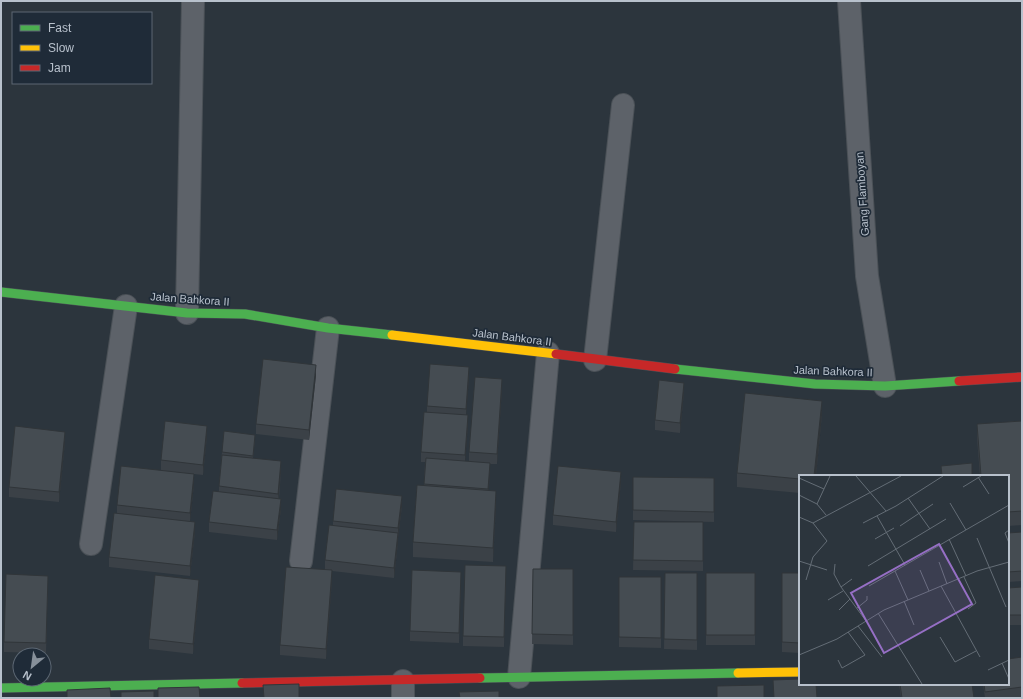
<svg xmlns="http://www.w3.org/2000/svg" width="1023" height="699" font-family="Helvetica,sans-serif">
<rect width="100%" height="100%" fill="#2c353d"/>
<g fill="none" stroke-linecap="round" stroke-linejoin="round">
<g stroke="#4b5157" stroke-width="24">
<path id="street" d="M849 1 867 276 885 386
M187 313 193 1
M595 360 623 105
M91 544 126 306
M301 561 328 328
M519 677 548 353
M403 681V698"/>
</g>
<g stroke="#4b5157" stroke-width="10">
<path id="fast" d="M1 292 187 313 245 314 328 328 392 335
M675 369 815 384 885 386 959 381
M480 678 738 673
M1 688 242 683"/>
</g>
<g stroke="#4b5157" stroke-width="10">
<path id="slow" d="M392 335 556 354
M738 673 800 672"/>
</g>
<g stroke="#4b5157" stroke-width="10">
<path id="jam" d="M556 354 675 369
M959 381 1022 377
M242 683 480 678"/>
</g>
<use href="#street" stroke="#5d6269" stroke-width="22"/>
<use href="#fast" stroke="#4caf50" stroke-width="9"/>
<use href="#slow" stroke="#ffc107" stroke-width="9"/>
<use href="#jam" stroke="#c62828" stroke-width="9"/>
</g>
<path fill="#3b4147" d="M316 375 309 440 256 434V424Z
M469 377 466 415 468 425 465 461H469V452L502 389 497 464H490L489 490 496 505 493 562 413 557V542L424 485 425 462H421V452L427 412V406Z
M684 392 680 433 655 430V420Z
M822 415 816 476H800V493L737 487V473Z
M1022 421V525L1008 526V476H980L977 438V424Z
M207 436 203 475 194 474V484L190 522 195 532 190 576 109 567V557L117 514V505L161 470V460Z
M255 440 253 458 281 471 279 499 281 509 277 540 209 532V522L219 492V486L222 452Z
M65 442 59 502 9 497V487Z
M633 477 714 478V522L633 520Z
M621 482 616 532 553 525V515Z
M402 506 398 538V543L394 578 332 571V580L326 659 280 655V645L325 570V560L333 526V521Z
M634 522H703V571L633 570Z
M1022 532V581L1008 582V533Z
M533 569H573V645L532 644Z
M665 573H697V650L664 649Z
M706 573H755V645H706Z
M782 573H800V653L782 652Z
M48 576 46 653 4 652V642Z
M506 576 504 647 463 646V636Z
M619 577H661V648L619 647Z
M461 582 459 643 410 641V631Z
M1022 587V625H1008V588Z
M199 590 193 654 149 649V639Z
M1022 657V697L1013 698H985L983 684H1008Z
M899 684H972L974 698H901Z"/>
<path fill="#303539" d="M316 365V375L309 440V430Z
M469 367V377L466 419V409Z
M502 379V389L497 464V454Z
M684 383V392L680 433V423Z
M822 401V415L816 476H814Z
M468 415V425L465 465V455Z
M207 426V436L203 475V465Z
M65 432V442L59 502V492Z
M281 461V471L278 503V494Z
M490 463V473L488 499V489Z
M621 472V482L616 532V522Z
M194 474V484L190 523V513Z
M496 491V505L493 562V548Z
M402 496V506L398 538V528Z
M281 499V509L277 540V530Z
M195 522V532L190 576V566Z
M398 533V543L394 578V568Z
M506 566V576L504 647V637Z
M332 570V580L326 659V649Z
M461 572V582L459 643V633Z
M199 580V590L193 654V644Z"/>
<path fill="#454c52" stroke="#303539" d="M263 359 316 365 309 430 256 424Z
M430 364 469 367 466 409 427 406Z
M475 377 502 379 497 454 469 452Z
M659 380 684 383 680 423 655 420Z
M745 393 822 401 814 476H800V479L737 473Z
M424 412 468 415 465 455 421 452Z
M165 421 207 426 203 465 161 460Z
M1022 421V511L1008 512V476H981L977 424Z
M15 426 65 432 59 492 9 487Z
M224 431 255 435 253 456 222 452Z
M222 455 281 461 278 494 219 486Z
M426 458 490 463 488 489 424 484Z
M972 463V476H942L941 466Z
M121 466 194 474 190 513 117 505Z
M558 466 621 472 616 522 553 515Z
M633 477 714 478V512L633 510Z
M417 485 496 491 493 548 413 542Z
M336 489 402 496 398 528 333 521Z
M213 491 281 499 277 530 209 522Z
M114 513 195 522 190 566 109 557Z
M634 522H703V561L633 560Z
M329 525 398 533 394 568 325 560Z
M1022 532V571L1008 572V533Z
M465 565 506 566 504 637 463 636Z
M286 567 332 570 326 649 280 645Z
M533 569H573V635L532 634Z
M412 570 461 572 459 633 410 631Z
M665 573H697V640L664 639Z
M706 573H755V635H706Z
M782 573H800V643L782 642Z
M6 574 48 576 46 643 4 642Z
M155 575 199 580 193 644 149 639Z
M619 577H661V638L619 637Z
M1022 587V615H1008V588Z
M1022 657V687L985 692 984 684H1008V659Z
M800 679V684H816L817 698H774L773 680Z
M299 684V698H264L263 685Z
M900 684H972L974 698H902Z
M764 685V698H717V686Z
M199 687 200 698H158V688Z
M110 688 111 698H67V690Z
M154 691V698H121V692Z
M499 691V698H460L459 692Z"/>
<g text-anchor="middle" stroke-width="3.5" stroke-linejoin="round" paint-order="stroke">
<g font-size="11" fill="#b8c1cc" stroke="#1f2b38">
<text transform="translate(862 194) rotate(-94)" y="4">Gang Flamboyan</text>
<text transform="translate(190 299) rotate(4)" y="4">Jalan Bahkora II</text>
<text transform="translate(512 337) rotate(7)" y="4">Jalan Bahkora II</text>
<text transform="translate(833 371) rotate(2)" y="4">Jalan Bahkora II</text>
</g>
</g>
<g transform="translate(799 475)">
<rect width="210" height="210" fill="#2c353d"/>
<path fill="none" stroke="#646d76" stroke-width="1" d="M57 1 87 36M179 2 190 19M0 3 25 14M164 12 182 1M0 20 18 29 27 40M109 23 131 54M151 28 167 55M18 29 31 1M78 41 106 90M0 42 14 48 102 1M64 48 97 31 144 1M101 51 134 29M210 55 206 58 210 68M178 63 207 132M76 64 95 53M150 64 167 101M0 86 28 95M140 87 148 109M36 89 35 99 42 112 67 146M69 91 147 44M121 95 130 116M96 96 109 125M165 102 177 128 169 134M7 105 14 82 28 66 14 48M70 111 210 30M142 111 181 182M42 112 53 104M29 125 44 116M105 126 115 150M58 133 68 125V121M40 135 51 124M79 138 123 209M59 151 83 182M141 162 156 187 177 176M0 180 38 164 85 135 178 96 210 87M39 185 43 193 66 180 49 157M203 188 210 204M189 195 210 185"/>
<path fill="#966fc5" fill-opacity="0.15" stroke="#966fc5" stroke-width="2" d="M140 69 173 129 85 178 52 118Z"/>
<rect width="210" height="210" fill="none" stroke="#b8c1cc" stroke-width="2"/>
</g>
<rect width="1023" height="699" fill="none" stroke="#b8c1cc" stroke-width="4"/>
<rect x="12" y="12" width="140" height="72" fill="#1f2b38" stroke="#5c6773"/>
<rect x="20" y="25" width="20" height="6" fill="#4caf50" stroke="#5c6773"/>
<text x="48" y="32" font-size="12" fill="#b8c1cc">Fast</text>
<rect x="20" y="45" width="20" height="6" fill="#ffc107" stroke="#5c6773"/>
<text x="48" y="52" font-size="12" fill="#b8c1cc">Slow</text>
<rect x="20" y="65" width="20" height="6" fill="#c62828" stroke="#5c6773"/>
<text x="48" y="72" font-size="12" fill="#b8c1cc">Jam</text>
<g transform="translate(32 667) rotate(209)"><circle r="19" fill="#1f2b38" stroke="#5c6773"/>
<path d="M0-3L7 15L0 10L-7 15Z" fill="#87909a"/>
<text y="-6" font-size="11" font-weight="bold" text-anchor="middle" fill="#b8c1cc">N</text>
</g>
</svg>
